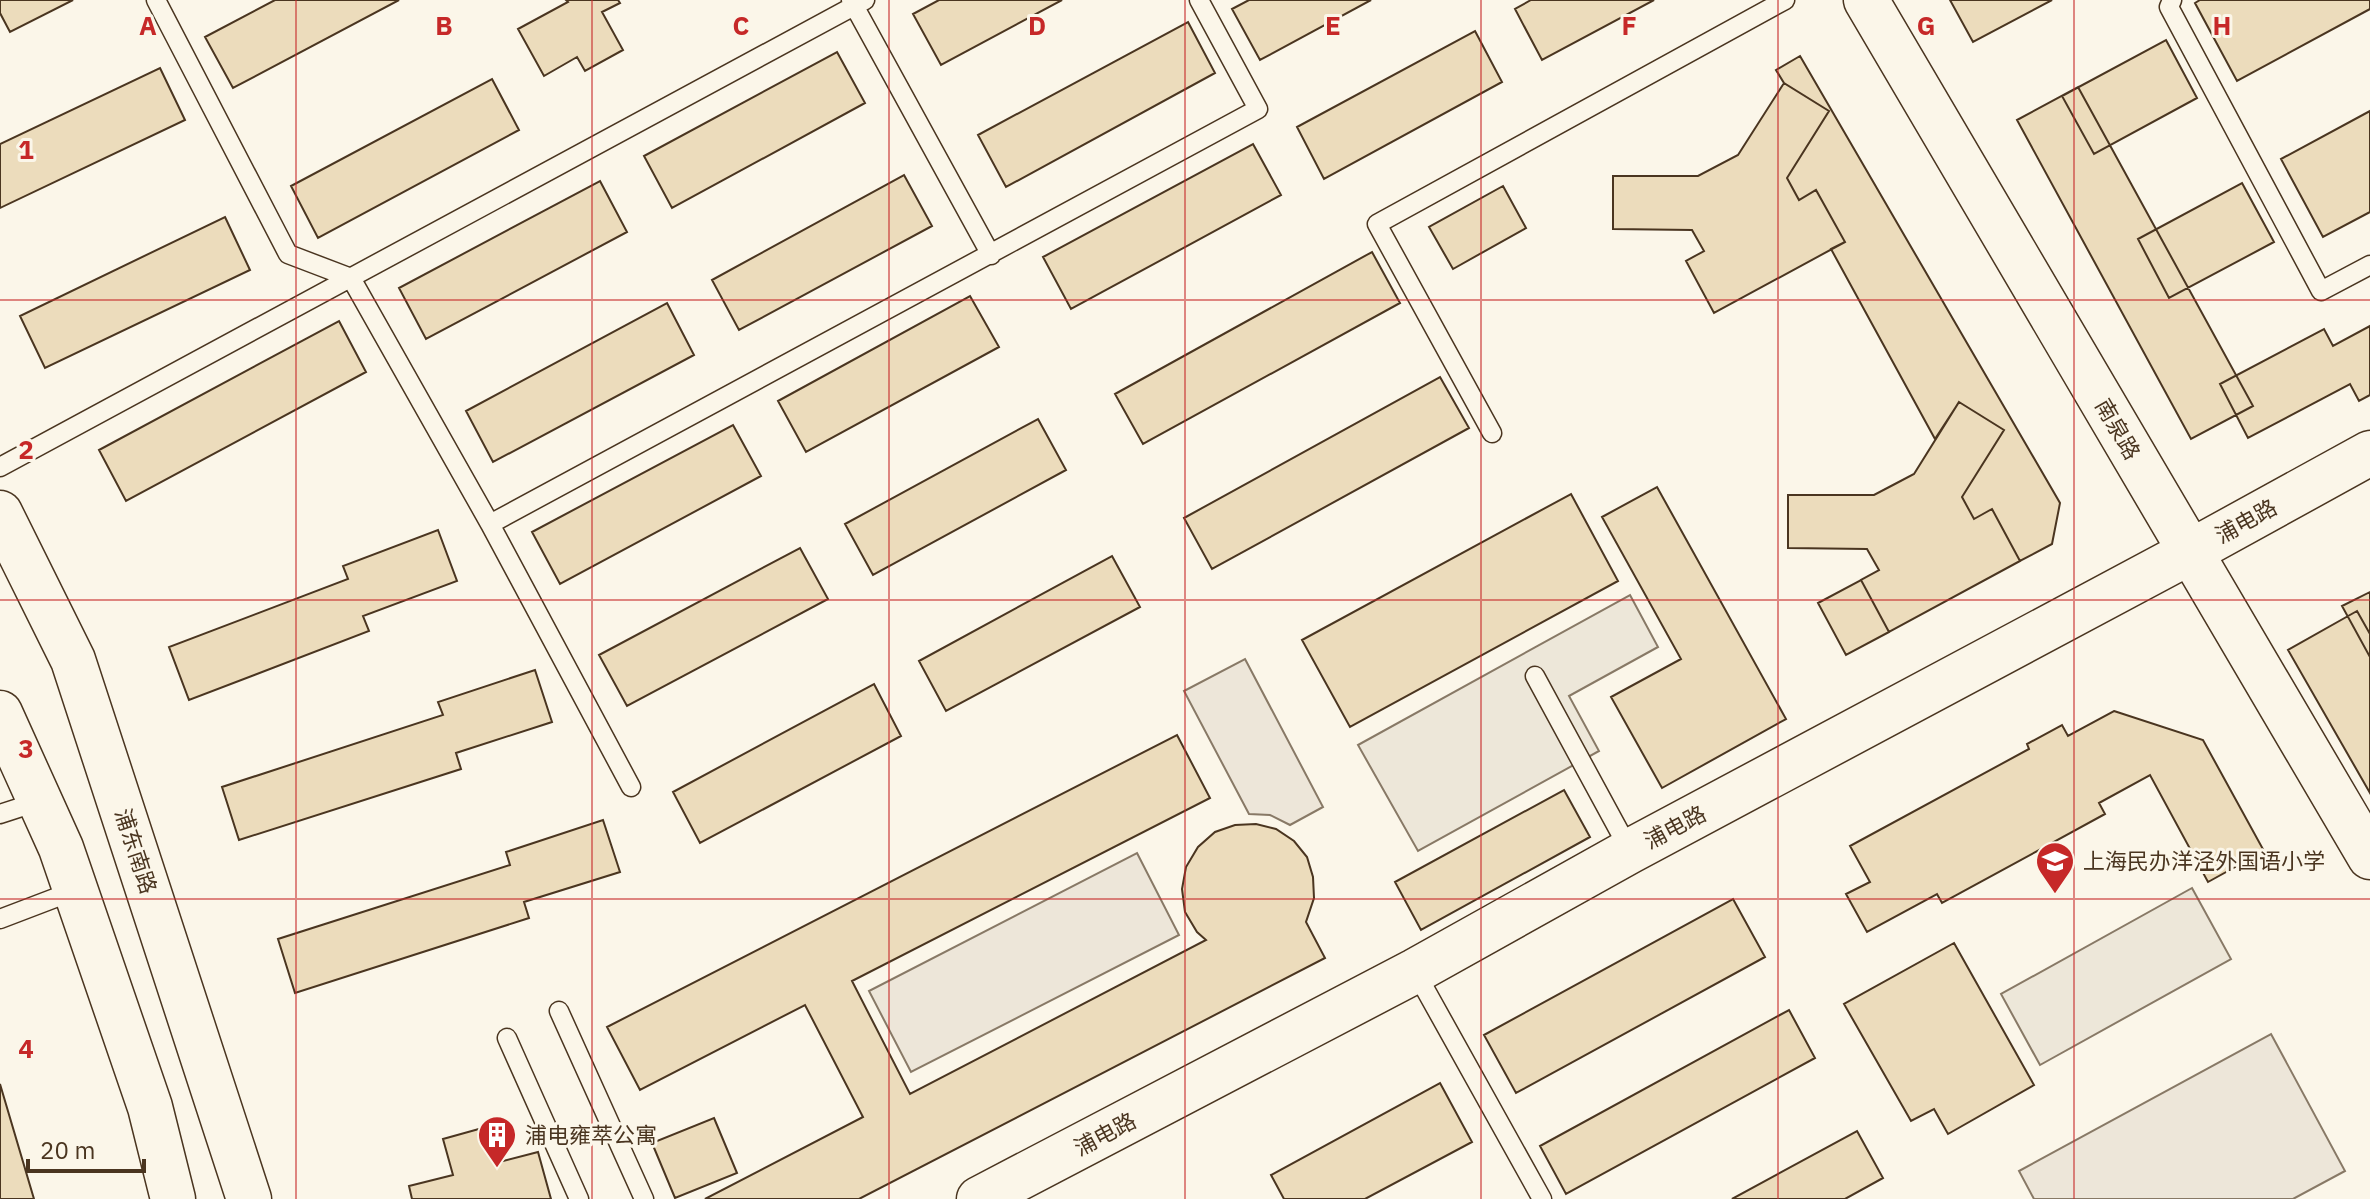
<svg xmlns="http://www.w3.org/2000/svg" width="2370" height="1199" font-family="'IBM Plex Sans','Noto Sans SC',sans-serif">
<rect width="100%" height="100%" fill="#fbf6e9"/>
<path fill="#ede6d9" stroke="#887966" stroke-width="2" d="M1245 659 1323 807 1290 825 1270 815 1249 814 1184 691Z
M1137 853 1179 935 911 1072 869 991Z
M2271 1034 2345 1171 2293 1199H2034L2019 1171Z"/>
<path fill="#ede7d9" stroke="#887966" stroke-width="2" d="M1630 595 1658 647 1569 696 1599 751 1418 851 1358 745Z
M2192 888 2231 959 2040 1065 2001 994Z"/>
<path fill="#ecdcbc" stroke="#4a3520" stroke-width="2" d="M0 0H73L10 32 0 13Z
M275 0H399L233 88 205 37Z
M566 0H618L620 3 602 12 623 50 585 71 577 57 544 76 518 29 568 2Z
M939 0H1062L941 65 913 14Z
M1249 0H1371L1260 60 1232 9Z
M1531 0H1654L1542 60 1515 9Z
M1950 0H2052L1973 42Z
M2200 0H2370V9L2237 81 2195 3Z
M1188 22 1215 73 1006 187 978 135Z
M1475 31 1502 82 1324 179 1297 127Z
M2166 40 2197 98 2094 154 2062 96Z
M837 52 865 103 672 208 644 156Z
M1800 56 2060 503 2052 544 2020 561 1992 509 1974 519 1962 497 2004 430 1959 402 1935 439 1831 249 1845 242 1816 190 1799 200 1787 178 1829 111 1784 83 1776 70Z
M160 68 185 120 0 208V144Z
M492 79 519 130 318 238 291 186Z
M1784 83 1829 111 1787 178 1799 200 1816 190 1845 242 1714 313 1686 261 1704 251 1692 230 1613 229V176H1698L1738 155Z
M2078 87 2253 406 2191 439 2017 120Z
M2370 111V212L2323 237 2281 159Z
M1253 144 1281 195 1071 309 1043 257Z
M904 175 932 226 739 330 712 280Z
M600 181 627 232 426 339 399 288Z
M2242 183 2274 242 2169 298 2138 239Z
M1503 186 1526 228 1453 269 1429 227Z
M225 217 250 270 45 368 20 316Z
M1372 252 1400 303 1143 444 1115 394Z
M970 296 999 347 806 452 778 401Z
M667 303 694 355 493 462 466 411Z
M339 321 366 372 126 501 99 450Z
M2370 326V395L2359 401 2350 384 2248 438 2220 384 2324 329 2333 346Z
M1440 377 1469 428 1212 569 1184 518Z
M1959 402 2004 430 1962 497 1974 519 1992 509 2020 561 1889 632 1861 580 1879 570 1867 549 1788 548V495H1874L1893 485 1914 474Z
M1038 419 1066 470 873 575 845 524Z
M733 425 761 476 560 584 532 532Z
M1657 487 1786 719 1662 788 1611 697 1681 659 1602 517Z
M1571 494 1618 581 1350 727 1302 640Z
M438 530 457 581 363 616 369 631 189 700 169 647 348 579 343 566Z
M800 548 828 599 627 706 599 655Z
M1112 556 1140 607 946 711 919 661Z
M1861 580 1889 632 1846 655 1818 603Z
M2370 592V657L2342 606Z
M2357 611 2370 634V793L2288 650Z
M535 670 552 722 456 753 461 769 239 840 222 787 443 715 438 702Z
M874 684 901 736 700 843 673 792Z
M2114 711 2203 740 2264 851 2208 882 2150 775 2099 803 2105 814 1942 903 1937 894 1867 932 1846 894 1870 882 1850 846 2029 749 2027 744 2062 725 2068 736Z
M1177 735 1210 798 852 981 910 1094 1206 940 1197 932 1185 912 1182 889 1186 867 1198 847 1215 832 1235 825 1256 824 1276 829 1294 841 1307 857 1313 877 1314 898 1306 922 1325 958 859 1199H705L863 1117 805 1005 640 1090 607 1027Z
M1564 790 1590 837 1421 930 1395 882Z
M603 820 620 872 524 902 529 918 295 993 278 939 510 865 506 852Z
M1733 899 1765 957 1516 1093 1484 1035Z
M1954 943 2034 1085 1948 1134 1934 1109 1911 1121 1844 1004Z
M1789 1010 1815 1058 1566 1194 1540 1146Z
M1440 1083 1472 1142 1365 1199H1284L1271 1175Z
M0 1084 34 1199H0Z
M714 1118 737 1173 675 1198 652 1143Z
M486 1127 495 1163 538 1152 551 1199H412L409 1186 453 1175 443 1139Z
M1857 1131 1883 1178 1845 1199H1732Z"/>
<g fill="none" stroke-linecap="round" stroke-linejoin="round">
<g stroke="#4a3520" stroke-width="21">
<path id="lane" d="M156 0 288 254 351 278 490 524 631 787
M851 0 991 255
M2172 0 2169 7 2321 291 2370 265
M1492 433 1377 224 1785 0
M0 467 865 0
M490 524 1258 109 1199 0
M1535 676 1630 851
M0 814 40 801
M0 919 76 890
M1415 971 1542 1199
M559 1011 644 1199
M507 1038 579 1199"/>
</g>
<g stroke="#4a3520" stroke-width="47">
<path id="secondary" d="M1866 0 2370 857
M979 1199 1415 971 1630 851 2190 552 2370 453"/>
</g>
<g stroke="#4a3520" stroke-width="47">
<path id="primary" d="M0 513 73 660 249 1199
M0 713 61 848 150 1107 173 1199"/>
</g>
<use href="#lane" stroke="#fbf6e9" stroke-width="18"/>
<use href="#secondary" stroke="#fbf6e9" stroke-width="44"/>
<use href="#primary" stroke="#fbf6e9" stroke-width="44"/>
</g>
<path fill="none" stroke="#c62828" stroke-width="2" stroke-opacity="0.55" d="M296 0V1199M592 0V1199M889 0V1199M1185 0V1199M1481 0V1199M1778 0V1199M2074 0V1199M0 300H2370M0 600H2370M0 899H2370"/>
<defs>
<g id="school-pin" transform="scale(2)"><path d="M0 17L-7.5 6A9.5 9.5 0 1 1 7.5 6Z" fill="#c62828" stroke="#fbf6e9"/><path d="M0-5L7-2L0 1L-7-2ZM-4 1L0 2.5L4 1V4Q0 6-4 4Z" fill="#fff"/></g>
<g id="building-pin" transform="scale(2)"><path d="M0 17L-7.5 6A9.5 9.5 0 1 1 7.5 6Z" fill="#c62828" stroke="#fbf6e9"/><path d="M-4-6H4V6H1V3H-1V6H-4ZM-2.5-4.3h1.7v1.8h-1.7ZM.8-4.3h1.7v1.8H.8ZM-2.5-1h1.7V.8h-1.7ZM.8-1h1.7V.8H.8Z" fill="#fff"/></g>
</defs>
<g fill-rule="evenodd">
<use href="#school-pin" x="2055" y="861"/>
<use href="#building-pin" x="497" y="1135"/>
</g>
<g text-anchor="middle" stroke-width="6" stroke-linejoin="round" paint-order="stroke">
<g font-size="22" fill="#4a3520" stroke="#fbf6e9">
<text transform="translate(2118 429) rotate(60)" y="8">南泉路</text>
<text transform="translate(2246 521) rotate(-29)" y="8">浦电路</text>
<text transform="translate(1675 827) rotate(-28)" y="8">浦电路</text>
<text transform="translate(136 851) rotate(72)" y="8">浦东南路</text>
<text transform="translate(1105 1134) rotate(-28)" y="8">浦电路</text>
</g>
<g font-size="22" fill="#4a3520" stroke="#fbf6e9" text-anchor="start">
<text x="2083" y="869">上海民办洋泾外国语小学</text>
<text x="525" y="1143">浦电雍萃公寓</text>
</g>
</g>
<g font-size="26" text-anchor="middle" font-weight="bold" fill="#c62828" stroke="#fbf6e9" stroke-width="6" stroke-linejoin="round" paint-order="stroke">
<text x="148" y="35">A</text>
<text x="444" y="35">B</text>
<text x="741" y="35">C</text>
<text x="1037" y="35">D</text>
<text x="1333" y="35">E</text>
<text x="1629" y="35">F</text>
<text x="1926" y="35">G</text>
<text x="2222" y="35">H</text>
<text x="26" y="159">1</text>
<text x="26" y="459">2</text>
<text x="26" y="758">3</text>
<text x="26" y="1058">4</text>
</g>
<path d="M28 1159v12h116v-12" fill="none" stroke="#4a3520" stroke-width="4"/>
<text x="40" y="1159" font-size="24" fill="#4a3520" stroke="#fbf6e9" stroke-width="6" paint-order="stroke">20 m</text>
</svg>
